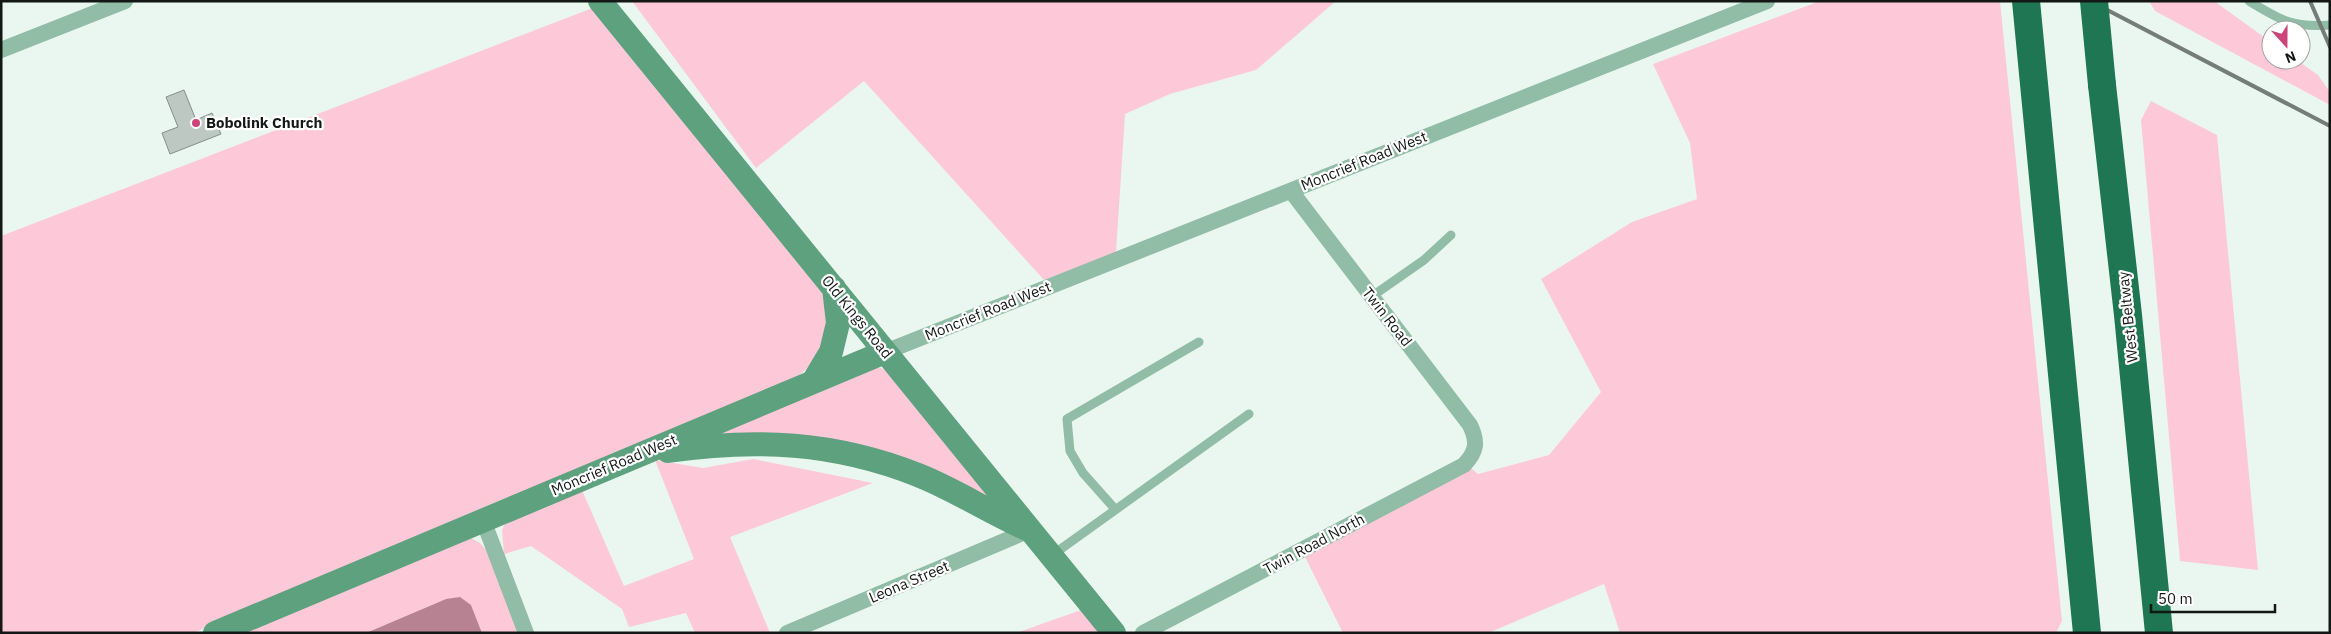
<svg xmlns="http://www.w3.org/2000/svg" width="2331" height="634" font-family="'IBM Plex Sans',sans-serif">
<rect width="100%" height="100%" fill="#eaf7f0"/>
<path fill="#fdc9d9" d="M632 1H1336L1256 70 1170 94 1125 114 1116 253 1044 280 864 81 756 168Z
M1820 1H2000L2062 621 2056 633H1620L1604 584 1488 633H1343L1304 555 1471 468 1478 474 1549 455 1601 392 1541 279 1632 222 1697 199 1690 143 1653 64Z
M2149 1H2214L2271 42V60H2297L2318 75 2330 92V105L2155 11Z
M595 7 823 290C835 335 827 352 792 382L193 633H1V236Z
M2151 101 2217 135 2258 570 2180 561 2141 120Z
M869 367 881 368 894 374 999 505 917 467 699 440Z
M753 459 873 483 730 537 770 633H695L686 613 629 627 622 609 531 546 504 554 502 530 507 519 581 488 624 586 694 559 655 460 703 468Z
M471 538 480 543 489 553 519 633H482L471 605 446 599 366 633H235Z
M1084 609 1099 633H1016Z"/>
<path fill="#b78393" d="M460 597 471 605 482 633H366L446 599Z"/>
<path fill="#bcc8c1" stroke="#848f89" d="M184 90 196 120 212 113 221 134 170 154 162 133 178 127 166 97Z"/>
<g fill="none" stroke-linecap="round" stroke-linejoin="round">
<path stroke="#91bca5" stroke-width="9" d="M2249 1C2280 20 2293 28 2330 25
M1371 297 1424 260 1451 235
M1115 509 1083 473 1070 451 1067 419 1199 342
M1051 556 1249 414"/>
<path stroke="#91bca5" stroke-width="16" d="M1 50 125 1
M885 352 1767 1
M483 520 526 633
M787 633 1030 530
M1143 633 1464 465C1477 451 1478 442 1470 425L1291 191"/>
<path stroke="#5da17f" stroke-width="24" d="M600 1 1114 633
M813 382 831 352 838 323 834 288
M668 451C755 438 835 442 918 475 956 490 990 513 1027 529
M215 633 885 352"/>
<path stroke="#1e7752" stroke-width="28" d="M2026 1 2087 633
M2102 85 2128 315 2159 633"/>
<path stroke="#757d79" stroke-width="4" d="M2090 1 2330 126
M2310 1 2330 47"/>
<path stroke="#1e7752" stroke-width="28" d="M2094 1 2102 85"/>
</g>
<circle fill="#cd447d" stroke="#fff" stroke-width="2" cx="196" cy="123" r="5"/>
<g text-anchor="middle" stroke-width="4.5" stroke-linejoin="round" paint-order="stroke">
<g font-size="15" font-weight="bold" fill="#131715" stroke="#fff" text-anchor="start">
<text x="206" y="128">Bobolink Church</text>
</g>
<g font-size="15" fill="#131715" stroke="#fff">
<text transform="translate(1364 161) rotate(-22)" y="5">Moncrief Road West</text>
<text transform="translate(988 311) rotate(-22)" y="5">Moncrief Road West</text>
<text transform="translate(857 317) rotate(51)" y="5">Old Kings Road</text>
<text transform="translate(1387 317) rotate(52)" y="5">Twin Road</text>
<text transform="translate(2128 317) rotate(-96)" y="5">West Beltway</text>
<text transform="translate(614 465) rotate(-23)" y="5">Moncrief Road West</text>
<text transform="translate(1314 544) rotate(-28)" y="5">Twin Road North</text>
<text transform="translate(909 582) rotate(-23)" y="5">Leona Street</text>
</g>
</g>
<rect width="2331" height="634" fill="none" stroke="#131715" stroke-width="5"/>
<g transform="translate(2286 45) rotate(159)"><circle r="24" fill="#ffffff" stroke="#a1a2a1"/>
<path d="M0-4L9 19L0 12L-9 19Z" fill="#cd447d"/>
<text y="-8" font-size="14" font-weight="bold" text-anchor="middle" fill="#131715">N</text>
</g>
<path d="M2151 604v8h124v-8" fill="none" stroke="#131715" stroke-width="2.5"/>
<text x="2158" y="604" font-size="15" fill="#131715" stroke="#ffffff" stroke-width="4" paint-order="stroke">50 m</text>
</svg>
